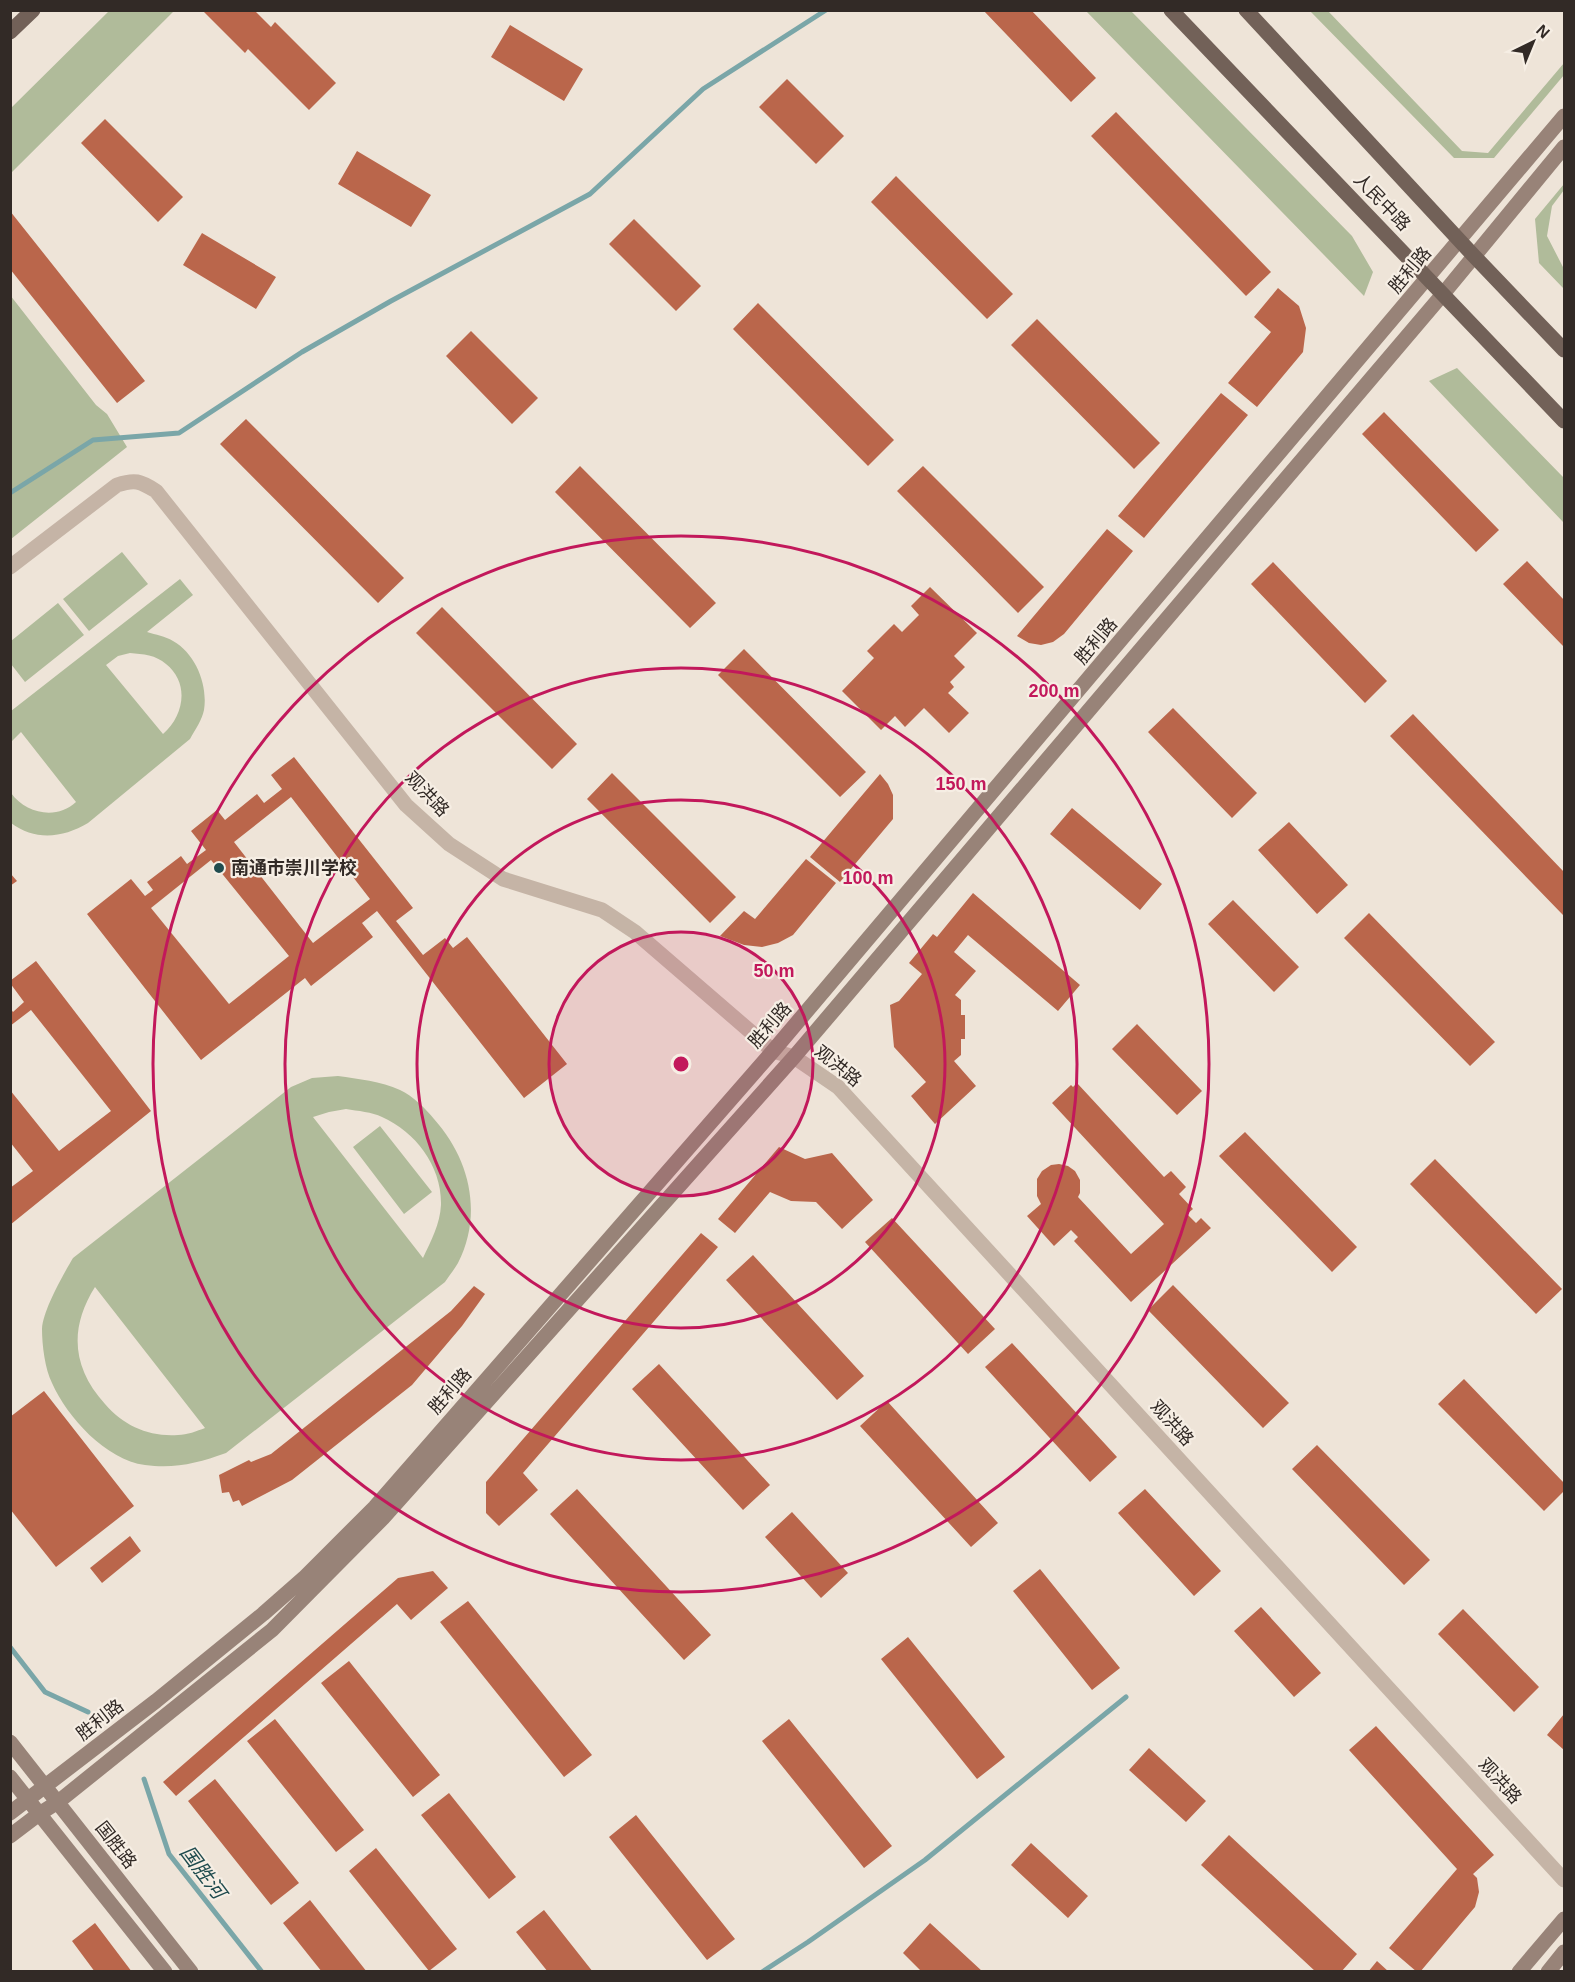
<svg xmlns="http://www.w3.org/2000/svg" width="1575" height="1982" font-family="Arial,'Noto Sans SC',sans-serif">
<rect width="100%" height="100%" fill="#eee4d8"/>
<path fill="#b0bb9a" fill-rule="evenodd" d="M110 10 174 11 11 173V108Z
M1086 11H1131L1352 236 1373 272 1364 296Z
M1310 11H1328L1462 151 1488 153 1564 63V75L1494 158H1454Z
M1564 184V190L1552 206 1547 236 1564 269V289L1539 263 1535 219Z
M10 295 96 405 107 414 127 447 11 539Z
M1457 368 1564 478V523L1429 381Z
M122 552 148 584 89 631 63 599Z
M180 579 193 595 147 632C156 635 165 636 173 641 196 654 208 685 204 710 202 720 195 730 190 739L88 823C63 838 35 841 11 823V793C26 814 57 820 76 802L21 732 11 742V711ZM130 653C143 654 156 655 166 664 190 683 184 716 163 734L106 665 118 656Z
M58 603 84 635 25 682 11 664V641Z
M338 1076C358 1079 381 1081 400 1090 413 1096 425 1108 434 1119 470 1159 483 1214 458 1263 454 1270 449 1276 445 1282L226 1453C198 1463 175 1469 145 1465 106 1460 67 1417 52 1383 45 1369 42 1345 42 1329 43 1310 63 1275 73 1258L291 1087 312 1078ZM346 1109C358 1111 372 1112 382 1117 416 1132 442 1167 441 1205 440 1224 431 1241 423 1258L313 1117 329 1112ZM95 1287 205 1428C197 1431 187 1435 178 1435 149 1437 124 1426 105 1404 72 1368 69 1328 95 1287Z
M380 1126 432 1192 404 1214 353 1147Z"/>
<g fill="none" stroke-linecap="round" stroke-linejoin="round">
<path stroke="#7aa6a8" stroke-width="5" d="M10 493 93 440 179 433 302 352 391 301 590 194 703 89 826 10
M10 1647 45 1692 88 1712
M144 1779 169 1854 262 1972
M762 1972 808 1942 925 1860 1126 1697"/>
</g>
<path fill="#ba664b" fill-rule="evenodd" d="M202 10H254L271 27 275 22 336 83 309 110 248 49 245 53Z
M983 10H1031L1096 78 1071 102Z
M510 25 583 69 564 101 491 57Z
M787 79 844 136 816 164 759 107Z
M1116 112 1271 272 1246 296 1091 136Z
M105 119 183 197 158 222 81 143Z
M357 151 431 195 411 227 338 184Z
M896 176 1013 294 987 319 871 202Z
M10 211 145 381 117 403 10 269Z
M634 219 701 286 676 311 609 244Z
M202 233 276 277 256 309 183 265Z
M1278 288 1299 306 1306 328 1303 352 1257 407 1228 383 1271 332 1254 317Z
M758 303 894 440 868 466 733 329Z
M1037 319 1160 443 1134 469 1011 345Z
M471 331 538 398 512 424 446 356Z
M1221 393 1248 415 1144 538 1118 516Z
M1384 412 1499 530 1476 552 1362 434Z
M246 419 404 578 378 603 220 444Z
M580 466 716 603 690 628 555 492Z
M923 466 1044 587 1018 613 897 491Z
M1107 529 1133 551 1064 634 1053 642 1041 645 1029 643 1017 636Z
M1527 561 1564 600V647L1503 584Z
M1273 562 1387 681 1365 703 1251 584Z
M930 587 977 633 954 656 965 667 950 682 954 687 948 693 969 713 949 733 924 708 905 727 895 716 881 730 842 691 874 658 867 651 894 624 902 632 919 615 911 606Z
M442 607 577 744 552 769 416 633Z
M744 649 866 772 840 797 718 675Z
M1173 708 1257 793 1232 818 1148 732Z
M1413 714 1564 872V913L1563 915 1390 736Z
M294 757 413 908 396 921 423 955 445 938 453 948 467 937 567 1064 524 1098 377 911 362 923 373 937 311 986 305 978 201 1060 87 914 131 879 145 896 153 890 147 882 181 856 187 864 206 850 191 831 217 810 225 820 257 794 264 803 282 789 271 775ZM291 797 370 899 313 943 234 842ZM211 860 289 956 229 1004 151 908Z
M612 773 736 897 710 923 587 799Z
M880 774 888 784 893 795V819L840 882 810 857Z
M1072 808 1162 884 1140 910 1050 834Z
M1289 822 1348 885 1317 914 1258 850Z
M806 859 836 883 793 935 778 943 762 947 744 945 720 936 744 911 755 919Z
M10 873 17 881 10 886Z
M973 893 1080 985 1058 1011 968 935 954 952 976 971 955 995 961 1000V1015H965V1039H961V1055L954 1061 976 1086 935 1124 911 1096 926 1082 894 1047 890 1005 899 1001 922 974 909 963 933 934 937 937Z
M1233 900 1299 967 1274 992 1208 924Z
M1369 913 1495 1042 1470 1066 1344 938Z
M36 961 151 1111 10 1225V1188L33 1171 10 1142V1090L59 1151 111 1111 31 1010 10 1026V1008L13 1012 24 1002 10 983V981Z
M1137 1024 1202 1091 1177 1115 1112 1049Z
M1077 1083 1164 1177 1171 1171 1186 1187 1179 1194 1193 1209 1187 1214 1196 1223 1201 1218 1211 1228 1131 1302 1074 1241 1078 1237 1071 1230 1054 1246 1027 1216 1041 1204 1037 1196V1179L1042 1171 1051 1165 1059 1164 1068 1166 1075 1171 1080 1180V1193L1078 1197 1131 1254 1164 1224 1052 1103 1071 1085 1073 1087Z
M1245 1132 1357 1247 1332 1272 1219 1156Z
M779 1147 805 1159 832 1153 873 1200 842 1229 816 1202 791 1201 770 1192 735 1233 718 1219Z
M1435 1159 1562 1289 1536 1314 1410 1184Z
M892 1218 995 1329 968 1354 865 1242Z
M701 1233 718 1247 523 1473 538 1490 499 1526 486 1513V1482Z
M753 1255 864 1376 837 1400 726 1280Z
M1173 1285 1289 1403 1263 1428 1148 1310Z
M474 1286 485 1294 462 1326 412 1385 292 1480 242 1506 239 1500 233 1502 229 1492 222 1493 219 1475 249 1460 251 1462 271 1454 451 1311Z
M1012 1343 1117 1457 1090 1482 985 1367Z
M659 1364 770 1485 743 1510 632 1389Z
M1464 1379 1564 1483V1491L1544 1511 1438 1404Z
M44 1391 134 1506 56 1567 10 1509V1417Z
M887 1401 998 1523 971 1547 860 1426Z
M1317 1445 1430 1560 1404 1585 1292 1469Z
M577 1489 711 1635 684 1660 550 1514Z
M1145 1489 1221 1571 1194 1596 1118 1513Z
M792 1512 848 1573 821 1598 765 1537Z
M130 1536 141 1551 102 1583 90 1568Z
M1040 1569 1120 1668 1092 1690 1013 1591Z
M433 1571 448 1588 411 1620 397 1604 176 1796 163 1782 398 1578Z
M468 1601 592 1755 564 1777 440 1622Z
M1261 1607 1321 1673 1294 1697 1234 1631Z
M1463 1609 1539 1687 1514 1712 1438 1634Z
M908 1637 1005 1757 977 1779 881 1659Z
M349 1661 440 1775 413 1797 321 1683Z
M1564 1714V1750L1547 1735Z
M275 1719 364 1830 336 1852 247 1741Z
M789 1719 892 1846 864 1868 762 1741Z
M1376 1726 1494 1855 1473 1874 1477 1878 1479 1892 1475 1907 1420 1972H1417L1389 1948 1457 1869 1349 1750Z
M1149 1748 1206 1801 1186 1822 1129 1770Z
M215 1779 299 1883 271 1905 188 1801Z
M449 1793 516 1877 489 1899 421 1815Z
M636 1815 735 1939 707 1960 609 1837Z
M1229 1835 1357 1954 1341 1972H1316L1201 1865Z
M1031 1843 1088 1896 1068 1918 1011 1865Z
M376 1848 457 1949 429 1971 349 1871Z
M310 1900 367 1972H322L283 1923Z
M544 1910 593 1972H548L516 1932Z
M95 1923 132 1972H95L72 1941Z
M930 1923 983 1972H922L903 1953Z
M1377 1961 1389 1972H1368Z"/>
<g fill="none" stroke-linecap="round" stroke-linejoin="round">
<path stroke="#c5b4a6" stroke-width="15" d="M10 567 117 485C135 479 140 481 156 491L406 805 449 844 503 879 602 910 635 932 773 1051 794 1057 838 1087 1564 1880"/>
<path stroke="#988378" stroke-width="15" d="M10 1742 191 1972
M10 1777 165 1972
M10 1813 156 1701 263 1614 304 1578 375 1507 773 1051 1564 116
M10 1836 39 1814 58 1802 272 1630 383 1518 794 1057 1443 294 1564 147
M1519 1972 1564 1919
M1548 1972 1564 1952"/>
<path stroke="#726158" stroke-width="15" d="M1171 10 1564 421
M1246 10 1474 256 1564 350
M10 32 33 10"/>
</g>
<circle cx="681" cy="1064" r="132" fill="#c2185b" fill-opacity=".12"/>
<g fill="none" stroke="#c2185b" stroke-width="3">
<circle cx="681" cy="1064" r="132"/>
<circle cx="681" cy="1064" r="264"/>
<circle cx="681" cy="1064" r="396"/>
<circle cx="681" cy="1064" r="528"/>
</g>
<circle fill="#204c4f" stroke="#f6eee4" stroke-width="2" cx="219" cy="868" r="6"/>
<g text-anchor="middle" stroke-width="4.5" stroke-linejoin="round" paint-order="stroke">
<g font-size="18" fill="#322a26" stroke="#f6eee4">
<text transform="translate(1382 202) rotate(46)" y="6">人民中路</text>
<text transform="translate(1410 270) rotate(-50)" y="6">胜利路</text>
<text transform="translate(1096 641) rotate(-50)" y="6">胜利路</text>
<text transform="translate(427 794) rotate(46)" y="6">观洪路</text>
<text transform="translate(770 1025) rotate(-49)" y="6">胜利路</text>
<text transform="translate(838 1066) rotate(39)" y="6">观洪路</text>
<text transform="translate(450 1391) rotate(-49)" y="6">胜利路</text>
<text transform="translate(1172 1423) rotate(48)" y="6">观洪路</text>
<text transform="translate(100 1720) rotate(-38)" y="6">胜利路</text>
<text transform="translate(1500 1781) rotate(48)" y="6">观洪路</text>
<text transform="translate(116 1845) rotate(52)" y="6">国胜路</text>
</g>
<g font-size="18" font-weight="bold" fill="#322a26" stroke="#f6eee4" text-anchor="start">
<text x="231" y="874">南通市崇川学校</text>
</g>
<g font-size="20" font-style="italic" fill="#204c4f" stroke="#f6eee4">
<text transform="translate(203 1872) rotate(53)" y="7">国胜河</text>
</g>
</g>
<circle cx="681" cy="1064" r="9" fill="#c2185b" stroke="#f6eee4" stroke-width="3"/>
<g font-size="18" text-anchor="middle" font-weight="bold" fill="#c2185b" stroke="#f6eee4" stroke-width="4.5" stroke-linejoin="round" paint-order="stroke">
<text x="1054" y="697">200 m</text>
<text x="961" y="790">150 m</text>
<text x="868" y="884">100 m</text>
<text x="774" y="977">50 m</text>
</g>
<rect width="1575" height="1982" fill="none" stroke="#322a26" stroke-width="24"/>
<g transform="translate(1533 42) rotate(43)" stroke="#f6eee4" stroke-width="4.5" paint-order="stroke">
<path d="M0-4.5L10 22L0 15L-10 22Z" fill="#322a26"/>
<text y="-9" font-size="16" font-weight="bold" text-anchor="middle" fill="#322a26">N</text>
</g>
</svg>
